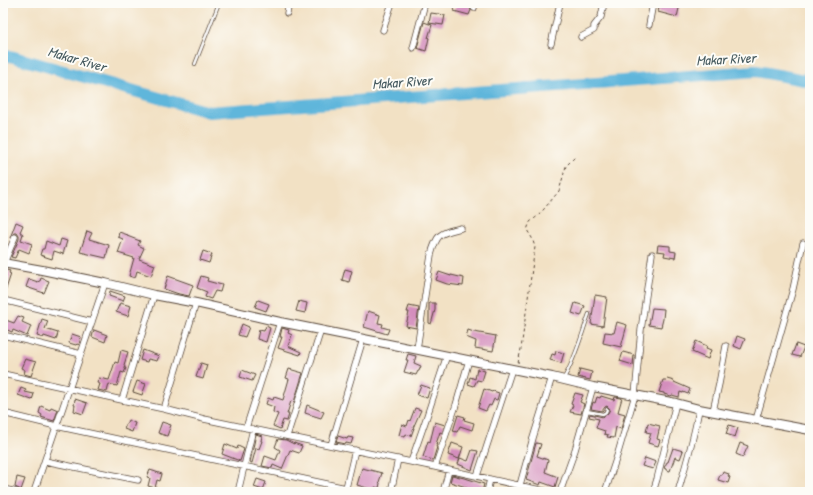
<svg xmlns="http://www.w3.org/2000/svg" width="813" height="495" font-family="'Patrick Hand',sans-serif">
<rect width="100%" height="100%" fill="#fdfcf7"/>
<filter id="ink" filterUnits="userSpaceOnUse"><feTurbulence type="fractalNoise" baseFrequency=".025" numOctaves="2"/><feDisplacementMap in="SourceGraphic" scale="8" xChannelSelector="R" yChannelSelector="G"/><feConvolveMatrix kernelMatrix="1 2 1 2 8 2 1 2 1" color-interpolation-filters="sRGB"/></filter>
<filter id="wash" filterUnits="userSpaceOnUse"><feTurbulence type="fractalNoise" baseFrequency=".012" numOctaves="4" result="noise"/><feDisplacementMap in="SourceGraphic" scale="16" xChannelSelector="R" yChannelSelector="G"/><feGaussianBlur stdDeviation="0.9" result="paint"/><feColorMatrix in="noise" values="0 0 0 0 0 0 0 0 0 0 0 0 0 0 0 0 0 1.4 0 .05"/><feComposite in="paint" operator="in"/></filter>
<g filter="url(#wash)">
<rect width="100%" height="100%" fill="#f2e1c4"/>
<g fill="none" stroke-linecap="round" stroke-linejoin="round">
<path stroke="#5eb6db" stroke-width="12" d="M3 54 209 112 756 71 810 81"/>
</g>
<g id="blocks">
<path fill="#d48ebd" d="M456 3H471L470 8 471 10 469 15 454 11Z
M660 3H673L680 4 677 17 658 12Z
M431 13 445 15 443 25 429 23Z
M424 22 432 25 428 38H429L426 51 417 48Z
M16 222 23 225 20 232 23 234 21 240 32 244 29 253 19 249 15 258 11 257 19 239V236L17 233H14L10 238Z
M87 231 92 233 89 239 109 245 106 258 80 252Z
M119 232 128 235 127 236 140 241 138 245 144 248 139 259 155 265 151 276 137 271 135 278 129 276 134 258 118 253 123 239 118 237Z
M61 239 67 241 63 254 54 251 52 259 40 255 42 249H44L46 241 59 246Z
M658 245 670 246V251L676 252 675 258 664 256 665 252 657 251Z
M203 251 212 254 209 263 200 260Z
M3 269 10 271 9 273 11 274 4 295H3Z
M345 269 352 271 349 282 342 280Z
M439 272 451 276V275L464 278 463 286 447 284 436 280Z
M168 276 193 285 189 296 179 294 164 289Z
M201 276 208 278 207 281 222 285 220 292 215 291 211 299 205 297 207 292 197 288Z
M41 278 49 281 44 293 26 287 29 279 38 282 39 281H40Z
M110 291 125 296 123 301 109 296Z
M595 295 607 297 603 326 591 324Z
M258 300 269 304 266 311 255 307Z
M299 301 307 303 305 313 296 311Z
M120 303 131 306 128 316 116 312Z
M429 303H435V310L431 324 429 323Z
M575 303 585 306 581 316 572 313Z
M409 306 419 308 416 328 406 326 409 312H407Z
M652 308 664 309 663 319 661 327 649 325Z
M368 311 380 315 378 323 383 324 382 327 389 329 387 334 364 327Z
M18 316 24 318 22 322 31 326 27 336 13 330 12 332 3 328V319L14 323Z
M42 319 48 321 45 329 58 333 56 340 44 336 43 338 37 336Z
M617 322 627 325 621 347 603 343 605 332 614 333Z
M242 324 249 327 245 337 238 335Z
M266 326 270 328 266 342 257 339 259 330 264 331Z
M282 328 289 330 288 333 292 335 288 346 301 352 300 355 278 348 282 337H280Z
M94 330 107 335 105 342 92 337Z
M468 330 474 332 496 336 493 351 475 348 476 341 466 337Z
M72 334 81 337 79 345 77 344 76 345 69 343Z
M737 336 745 339 741 349 734 346Z
M696 341 707 346 706 348 711 350 708 359 692 352Z
M796 344 804 347 800 357 792 355Z
M121 350 128 352 124 365 125 366 124 368H126L124 373 121 372 117 386 109 384 107 392 98 390 100 384 97 383 99 378 109 380 115 362 118 363Z
M143 350 159 356 157 361 148 359 147 362 140 360Z
M556 351 564 353 561 363 550 360 552 354 555 355Z
M623 352 634 355 633 365 620 361Z
M408 354 416 356 414 363 421 366 419 371H418L416 375 404 372 408 360H406Z
M25 359 36 362 31 376 24 374 25 370 21 368Z
M201 363 207 365 203 379 196 377Z
M289 369 303 373 294 402 291 401 287 414H289L287 421 283 420 280 429 273 426 278 414 273 412 274 407 266 404 268 398 273 400 274 397 283 400 289 379 286 378Z
M477 369 485 371 482 381 477 380 474 386 468 384 470 377 475 379Z
M580 369 592 372 590 380 578 377Z
M242 370 255 375 252 381 240 377Z
M667 379 674 381V382L690 389 688 394 683 392V393L680 392 679 397 672 395 671 396 664 394V393L659 392 663 380H666Z
M137 381 146 384 142 395 133 392Z
M421 385 430 388 427 398 417 395Z
M21 388 26 390 25 392 34 394 32 400 18 395Z
M484 389 492 392 493 391 499 393 497 400 494 399 491 406 489 405 486 411 478 408Z
M575 393 583 395 580 402 584 404 581 414 570 412 573 405 571 404Z
M601 396 614 400 615 397 622 398 618 412 625 414 621 429 616 427 614 438 607 437 608 435 604 434 605 431 596 428 599 419 589 417 590 414 603 417 608 413 610 409 607 406 605 407 602 411 591 409 593 402 595 403 597 397 600 398Z
M75 399 87 403 83 414 74 411 75 405H74Z
M307 405 324 412 321 418 305 413Z
M41 406 50 410 51 407 58 410 54 421 41 417 42 415 39 413Z
M415 408 421 410 413 428H414L411 436 406 434 405 437 399 435 402 424 407 426 409 420 410 421Z
M458 415 465 417 464 420 474 423 472 430 460 426 457 432 453 431Z
M128 420 135 423 132 432 124 429Z
M162 422 171 425 167 436 158 433Z
M435 422 445 425 442 433 440 432 436 444 437 445 436 447H437L433 460 423 457 428 441 430 442Z
M648 423 660 426 657 439 660 440 658 446 648 443 651 433 646 432Z
M729 425 738 428 735 437 726 434Z
M256 434 262 436 261 441H262L259 449 256 448 252 463 250 462Z
M338 436 347 439 348 437 353 438 351 444 346 443V444L336 442Z
M278 439 286 440 294 444V443L302 446 299 453 290 450 282 469 273 465 272 468 262 466 265 456 276 460 280 450 275 447Z
M452 443 463 447 459 459 448 455Z
M536 443 541 444 537 456 548 460 545 472 558 477 555 487 541 482 540 485 526 480Z
M740 443 748 446 743 457 736 454Z
M225 444 237 449 238 446 244 449 240 461 222 454Z
M673 448 683 451 680 459 675 457 670 471 666 470V469L664 468 667 462H668Z
M472 450 478 451 472 470 458 464 460 458 468 461Z
M645 458 656 462 653 469 642 466Z
M362 468 382 473 379 482 380 483 379 488 375 487 374 490 357 485Z
M150 470 162 474 160 481 157 480 155 488 148 486 150 478 147 477Z
M723 472 729 474 728 476 730 477 728 483 718 480 720 475H722Z
M452 475 468 479 484 484 482 492 472 489V490L466 488V487L450 482Z
M17 477 25 479 21 490 15 487Z
M257 479 266 482 263 490 254 487Z"/>
</g>
</g>
<g filter="url(#ink)">
<use href="#blocks" fill-opacity="0" stroke="#564537" stroke-width="1"/>
<g fill="none" stroke-linecap="round" stroke-linejoin="round">
<g stroke="#564537" stroke-width="4">
<path id="lane" d="M195 64 219 3
M564 378C576 357 581 336 589 314
M587 411 603 414 606 412 607 409"/>
</g>
<g stroke="#564537" stroke-width="7">
<path id="street" d="M474 8 475 3
M287 13 289 3
M649 25 653 3
M383 30 392 3
M581 37 594 30V26L601 17 604 3
M551 44 560 3
M413 48 425 3
M4 263 15 237
M3 300 92 322
M3 335 81 354
M417 349 431 255C437 233 440 233 461 228
M3 374 122 400 164 409 204 419 435 467 549 492
M122 400 154 295
M164 409 196 303
M713 411 719 384 726 346
M3 413 56 426 346 488
M756 420 793 289 803 243
M246 428 280 322
M287 436 321 330
M331 445 363 339
M45 461 138 480
M411 462 426 419 447 355
M435 467 456 405 469 360
M477 476 512 369
M3 489 17 492
M34 492 105 283
M238 492 253 429
M345 492 355 450
M391 492 398 459
M443 492 449 470
M487 492 490 479
M518 492 533 438 552 377
M560 492 575 450 593 387
M605 492 618 453 635 395 641 330 652 254
M653 492 657 479 676 403
M678 492C686 464 694 438 699 409"/>
</g>
<g stroke="#564537" stroke-width="10">
<path id="secondary" d="M3 263 42 270 105 283 154 295 196 303 280 322 552 377 593 387 676 403 699 409 810 430"/>
</g>
<path stroke="#564537" stroke-width="1" stroke-dasharray="3 3" stroke-linecap="butt" d="M518 363 521 349 535 247 532 238 527 230 530 222 539 215 559 191 566 166 575 157"/>
<use href="#lane" stroke="#fff" stroke-width="2.5"/>
<use href="#street" stroke="#fff" stroke-width="5.5"/>
<use href="#secondary" stroke="#fff" stroke-width="8"/>
</g>
</g>
<g text-anchor="middle" stroke-width="4" stroke-linejoin="round" paint-order="stroke">
<g font-size="14" font-style="italic" fill="#475b60" stroke="#fdfcf7">
<text transform="translate(77 59) rotate(16)" y="5">Makar River</text>
<text transform="translate(726 59) rotate(-3)" y="5">Makar River</text>
<text transform="translate(402 82) rotate(-4)" y="5">Makar River</text>
</g>
</g>
<rect width="813" height="495" fill="none" stroke="#fdfcf7" stroke-width="16"/>
</svg>
